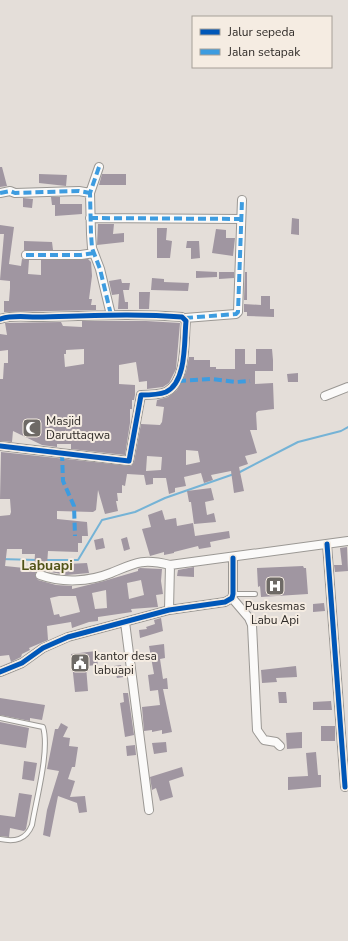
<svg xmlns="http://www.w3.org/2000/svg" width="348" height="941" font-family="'Nunito Sans',sans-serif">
<rect width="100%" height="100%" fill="#e4ded9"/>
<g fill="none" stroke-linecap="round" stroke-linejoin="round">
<path stroke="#75b3d6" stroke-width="2" d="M238 473 298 442 341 431 348 427
M0 559 37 560
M45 560H78L102 520 135 512 165 498 234 474"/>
</g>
<path fill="#a096a1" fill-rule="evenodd" d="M0 167H2L7 186 0 187Z
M39 174 67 175 66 186 39 183Z
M102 174H126V185H99Z
M51 197H60V204H82V214L55 216V205H52Z
M23 198 33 199 32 208 23 207Z
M292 218 299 219V235L291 234Z
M98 224H114L113 234 124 233V242L97 245Z
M0 225 14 227 9 264 21 266 22 259 29 260 28 274 41 275V260L88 259 91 262 92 276 89 299H92L91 305H96V310L4 312V301H9L10 288V281L0 280 4 234H0Z
M157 228H167L166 240 172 241 170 258H157Z
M216 229 226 230V238H235L233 256 212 253Z
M24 241 52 242 53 250H24Z
M187 241H199L200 258 191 259V248H186Z
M196 271 217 272V277L196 278Z
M219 272H234V278L219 279Z
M245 272H247V300H244Z
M152 278 164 279V282L189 283 188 291 151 290Z
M121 279 122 283H130L129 290H123L125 302H128V309H118L119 294 112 295 109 281Z
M139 292H150L149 309H139Z
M261 296H270V309H274V317L247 316V312H244V304L261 305Z
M82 321H146L180 323 176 369 169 383 163 387 147 389V381L139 382 136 362 119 365V384L135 385V395L134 400H132V409H130V423L125 455 71 449V444H57V447L42 445 13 431 12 442 0 441V379H3L4 363H8V350L0 351V334L7 335 5 323 61 322 63 326 82 327ZM84 349V364L65 367 64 354H66V350Z
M235 349H245V364H256V349H272L273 360V371H255V384L273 383 274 409 258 411 256 413 257 430H250L257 453 245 456 248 464 239 467 244 491 234 493 231 471 211 475 213 480 204 483 201 473 184 477 186 486 175 488V492L169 494 166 478H153V484L146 485 144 475 127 474 125 486 122 485V493H117L118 501H116L118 511 105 514 98 490 96 510 93 512 57 511V519L87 522 88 536H82V543H78V552L48 551 47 565 87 563 89 573 67 575 39 570 35 574 38 580 56 585 72 586V589L104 581 138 571V569L140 568 162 569 161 581 163 594 156 595 158 607 131 609 132 612 98 617V621L89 622 72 628 71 622 47 626 48 640 29 648 30 650 22 654 21 657 11 662 9 655 0 656V516L10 515 11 512 10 499H0L1 452 131 466 134 462 141 424 160 425 162 422 164 407 156 406 157 400 168 397 177 390 186 372 189 357H194V360H210V367H216V369H235ZM186 450 198 451 200 462 186 465ZM147 456 162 457 161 470 146 471ZM7 549H22V554H35L34 569 5 566ZM141 580 144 595 129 599 127 583ZM106 590 107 608 95 609 92 593ZM59 596H76L80 612 60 617 59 614 54 615 50 598Z
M298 373V382H288L287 374Z
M211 488 214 500 205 502 207 515 214 513 216 522 194 524 191 502H189L187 491Z
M162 510 165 520 176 518 177 526 193 523 195 536 229 531 230 538 210 542 211 547 199 549 198 546 174 552V553L164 555V552L150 556 142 529 151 527 148 515Z
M127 537 130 549 124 551 121 539Z
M103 538 105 548 96 550 94 540Z
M347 547 348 571 335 572 334 565H342L340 548Z
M303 566 304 568H306L308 594 261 597 260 586 258 587 257 568Z
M194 567V577L177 576 178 570Z
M324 603 325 611 313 612V604Z
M161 618 163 631 140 638 139 630 147 629 146 627 155 624 154 620Z
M164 644 165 658 160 659 163 679 167 678 168 689H163L172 732 162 734V730L152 732V730L144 731 142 707 160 705 158 690 150 691 148 675 154 674 149 646Z
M96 651 98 665 86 666 88 691 75 692 71 654Z
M121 665 124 677 117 678 114 666Z
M296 666 297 677 276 678 277 682 262 683 261 670Z
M278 692H286L287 703H279Z
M123 693H128L134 735 125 737 120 703 124 702Z
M0 698 45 705 42 720 30 718V721L0 715Z
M331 701 332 710H313V702Z
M0 722 29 728 26 748 0 744Z
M61 723 68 727 63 737 70 738 69 746 78 747 75 767H72L68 779 75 781 70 797 85 796 87 812 79 813 77 803 58 796 50 837 43 835 47 810 59 771 47 769 55 729H58Z
M321 726H335V741H321Z
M302 732V748L287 749 286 733Z
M166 742 167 752 154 754 152 743Z
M135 745 136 755 127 756 126 746Z
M316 752 318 775H321V787L288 790V777L308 776 306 753Z
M24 761 37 763 34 781 22 779Z
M182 767 184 776 169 781 173 797 160 801 156 788 152 790 150 777Z
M19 793 32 795 26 829 24 831 10 828 9 837 0 836V815L15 817Z"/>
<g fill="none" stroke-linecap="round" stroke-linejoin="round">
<g stroke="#9b9894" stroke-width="6">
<path id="service" d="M233 594H255
M0 718 43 727C50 750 36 800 32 825 26 840 15 842 0 839"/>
</g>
<g stroke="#9b9894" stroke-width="10">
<path id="minor" d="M99 167 90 193 91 234 92 248 100 269 111 315
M0 193 10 191 15 193 79 191 90 193
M90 218 241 219
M26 255H81L94 253
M185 318 236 314 238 312 242 200
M0 319C13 315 23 317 37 317 85 316 134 313 182 317L186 321C184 341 187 382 166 392 158 395 149 395 141 395L129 461 0 446
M325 396 348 387
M327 544 345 787
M40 575C62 583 89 582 111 573 135 563 142 558 170 565
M232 598 249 618 252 625 257 730 264 740 276 742 280 746
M169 610 170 565 348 541
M125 622 149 810
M0 672 22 663 43 648 68 637 169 610 225 602 232 598 233 594V558"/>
</g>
<use href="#service" stroke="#fbfaf9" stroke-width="4"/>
<use href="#minor" stroke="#fbfaf9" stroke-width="8"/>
<path stroke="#3d9ce0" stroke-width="4" stroke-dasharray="8 4" stroke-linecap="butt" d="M99 167 90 193 91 234 92 248 100 269 111 315
M0 193 10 191 15 193 79 191 90 193
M90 218 241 219
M26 255H81L94 253
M185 318 236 314 238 312 242 200
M178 381 211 379 236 382 250 381
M62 453 63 481 74 506 75 536"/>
<g stroke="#f5ece2" stroke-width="8">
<path id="cycleway" d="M0 319C13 315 23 317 37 317 85 316 134 313 182 317L186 321C184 341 187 382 166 392 158 395 149 395 141 395L129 461 0 446
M327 544 345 787
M0 672 22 663 43 648 68 637 169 610 225 602 232 598 233 594V558"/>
</g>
<use href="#cycleway" stroke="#0057b8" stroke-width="5"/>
</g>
<defs>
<g id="mosque-square" transform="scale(1)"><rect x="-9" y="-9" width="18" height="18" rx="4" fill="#6e6a66" stroke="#f5ece2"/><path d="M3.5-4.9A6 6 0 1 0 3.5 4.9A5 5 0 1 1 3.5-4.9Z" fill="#fff"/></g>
<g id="hospital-square" transform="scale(1)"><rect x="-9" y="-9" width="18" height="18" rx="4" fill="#6e6a66" stroke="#f5ece2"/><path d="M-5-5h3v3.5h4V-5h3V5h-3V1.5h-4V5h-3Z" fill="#fff"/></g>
<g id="civic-square" transform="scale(1)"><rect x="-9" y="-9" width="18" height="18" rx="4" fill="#6e6a66" stroke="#f5ece2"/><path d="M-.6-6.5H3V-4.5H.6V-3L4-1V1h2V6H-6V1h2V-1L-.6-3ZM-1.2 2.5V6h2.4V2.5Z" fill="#fff"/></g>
</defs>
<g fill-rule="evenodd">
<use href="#mosque-square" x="32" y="428"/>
<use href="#hospital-square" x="275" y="586"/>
<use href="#civic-square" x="80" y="663"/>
</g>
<g text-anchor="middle" stroke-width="4" stroke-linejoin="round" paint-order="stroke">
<g font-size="12" fill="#2f2b28" stroke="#f5ece2" text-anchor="start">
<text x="46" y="425">Masjid<tspan x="46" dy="14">Daruttaqwa</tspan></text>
<text x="275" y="610" text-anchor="middle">Puskesmas<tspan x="275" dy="14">Labu Api</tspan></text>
<text x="94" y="660">kantor desa<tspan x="94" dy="14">labuapi</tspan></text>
</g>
<g font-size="14" font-weight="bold" fill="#515318" stroke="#f5ece2">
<text x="47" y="570">Labuapi</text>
</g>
</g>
<rect x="192" y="16" width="140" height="52" fill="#f5ece2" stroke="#a69f98"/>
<rect x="200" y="29" width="20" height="6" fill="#0057b8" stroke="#a69f98"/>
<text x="228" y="36" font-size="12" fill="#2f2b28">Jalur sepeda</text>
<rect x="200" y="49" width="20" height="6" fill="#3d9ce0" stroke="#a69f98"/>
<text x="228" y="56" font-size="12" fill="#2f2b28">Jalan setapak</text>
</svg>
